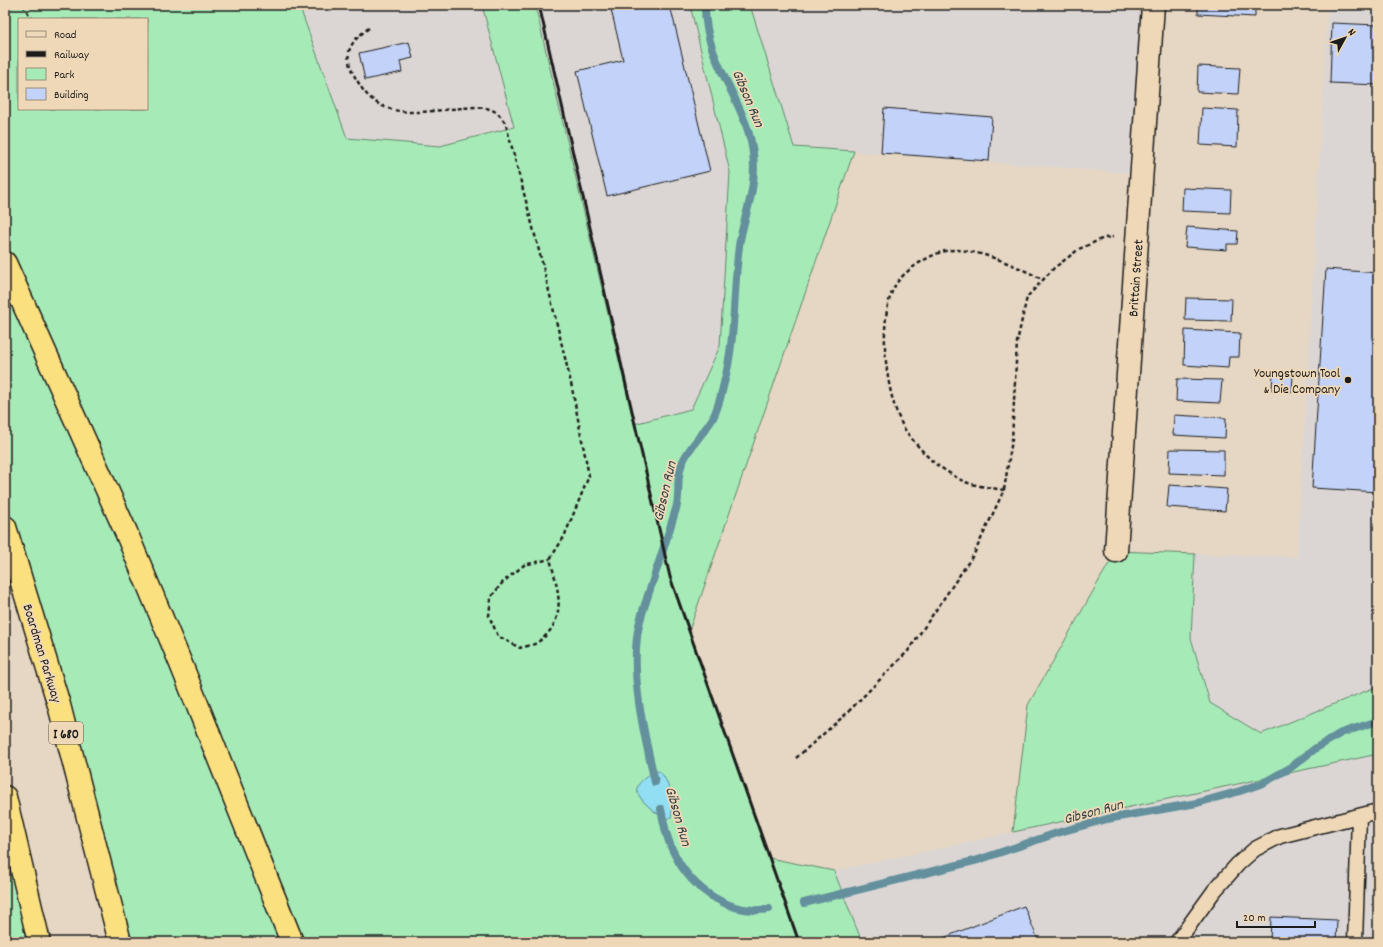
<svg xmlns="http://www.w3.org/2000/svg" width="1383" height="947" font-family="Dekko,sans-serif">
<rect width="100%" height="100%" fill="#e6d7c4"/>
<filter id="ink" filterUnits="userSpaceOnUse"><feTurbulence type="fractalNoise" baseFrequency=".025" numOctaves="2"/><feDisplacementMap in="SourceGraphic" scale="8" xChannelSelector="R" yChannelSelector="G"/><feConvolveMatrix kernelMatrix="1 2 1 2 8 2 1 2 1" color-interpolation-filters="sRGB"/></filter>
<g filter="url(#ink)">
<path fill="#dbd6d4" d="M299 5H482L514 127 440 146 347 138Z
M535 5H690L730 172 720 346 691 409 634 424Z
M750 5H1153L1142 174 794 147Z
M1328 5H1378V686L1261 734 1210 703 1191 638 1195 554 1297 557Z
M1378 754V942H862L834 871Z"/>
<path fill="#a6ebb7" stroke="#61846a" fill-rule="evenodd" d="M5 5H299L347 138 440 146 514 127 482 5H535L634 424 691 409 720 346 730 172 690 5H750L794 147 854 151 689 631 769 858 834 871 862 942H120L5 527ZM19 19H147V109H19ZM668 786 672 813 663 818C653 810 638 801 637 788Z
M1116 551 1195 554 1191 638 1210 703 1261 734 1378 686V754L1013 832 1028 705Z
M5 797 39 942H5Z"/>
<path fill="#92def2" stroke="#63909c" d="M659 771C669 779 675 805 671 817L667 819C659 816 635 798 637 788 638 784 642 780 645 778 650 774 653 772 659 771Z"/>
<g fill="none" stroke-linecap="round" stroke-linejoin="round">
<path stroke="#63909c" stroke-width="8" d="M655 782C644 734 629 673 639 625 642 612 647 599 651 586 660 560 668 534 676 509 681 493 675 477 683 461 690 446 702 435 711 421 718 411 721 395 724 383 736 338 733 292 739 246 742 224 751 204 753 182 762 112 704 73 705 5
M661 809C664 824 667 841 675 855 692 889 730 916 769 909
M804 903 978 860 1060 832 1107 819 1197 803 1240 791 1263 783 1290 768 1316 748 1341 733 1378 721"/>
</g>
<path fill="#c2d2f8" stroke="#1c1c1c" d="M610 5H670L710 171 607 196 577 71 623 60Z
M1198 5H1255V17L1198 14Z
M1332 23 1378 25V85L1330 83Z
M409 42 413 58 400 61 402 72 365 80 359 53Z
M1198 66 1240 68 1238 94 1197 92Z
M884 108 992 117 989 161 881 153Z
M1202 108 1238 110 1237 147 1200 145Z
M1183 188 1231 190 1230 213 1182 211Z
M1187 227 1238 231 1237 244H1227V250L1185 247Z
M1326 269 1378 273V492L1312 488Z
M1186 298 1232 299 1231 321 1185 320Z
M1185 330 1240 333 1239 357H1229L1228 368 1184 365Z
M1273 373 1293 375 1292 392 1272 390Z
M1177 379 1222 380 1220 403 1176 401Z
M1174 415 1226 418 1225 438 1173 435Z
M1170 449 1224 450V475L1169 473Z
M1169 485 1227 489 1225 511 1167 507Z
M1024 906 1039 942H933Z
M1271 917 1337 920 1336 942H1270Z"/>
<g fill="none" stroke-linecap="round" stroke-linejoin="round">
<g stroke="#1c1c1c" stroke-width="17">
<path id="lane" d="M1177 942 1214 891 1238 864 1255 849 1280 836 1378 811
M1355 942 1359 816"/>
</g>
<g stroke="#1c1c1c" stroke-width="25">
<path id="street" d="M1116 551 1153 5"/>
</g>
<g stroke="#1c1c1c" stroke-width="25">
<path id="highway" d="M5 263 126 532 181 664 292 942
M5 527 59 705 120 942
M5 797 39 942"/>
</g>
<path stroke="#1c1c1c" stroke-width="2.5" stroke-dasharray="4 3" stroke-linecap="butt" d="M23 5 31 18
M369 28C357 37 346 46 349 62 351 72 356 78 361 87 384 122 426 111 462 108 471 107 483 106 492 110 499 113 503 119 506 125L542 262 571 383 589 476 564 537 550 559C558 589 569 620 538 642 533 646 525 646 520 648L498 636 489 616 491 597 503 582 524 565 550 559
M1004 490C992 488 977 486 965 482 956 478 945 470 937 465 928 458 912 440 906 431 885 401 876 315 896 284 905 270 929 255 945 251 971 245 1020 267 1043 280
M796 758 845 715 908 651 974 554 1004 490 1012 440 1017 342 1027 297 1054 268 1079 249 1104 238 1113 237"/>
<use href="#lane" stroke="#efd8b7" stroke-width="14"/>
<use href="#street" stroke="#efd8b7" stroke-width="22"/>
<use href="#highway" stroke="#fbe080" stroke-width="22"/>
<path stroke="#1c1c1c" stroke-width="3" d="M539 5 670 577 799 942"/>
</g>
</g>
<circle fill="#1c1c1c" stroke="#efd8b7" stroke-width="1.5" cx="1348" cy="380" r="4"/>
<g text-anchor="middle" stroke-width="3.5" stroke-linejoin="round" paint-order="stroke">
<rect fill="#efd8b7" stroke="#5b544a" stroke-width="1" x="49" y="722" width="34" height="22" rx="3"/>
<g font-size="13" font-weight="bold" fill="#1c1c1c">
<text x="66" y="738">I 680</text>
</g>
<g font-size="14" fill="#1c1c1c" stroke="#efd8b7">
<text transform="translate(1135 278) rotate(-86)" y="5">Brittain Street</text>
<text transform="translate(43 653) rotate(73)" y="5">Boardman Parkway</text>
</g>
<g font-size="14" fill="#1c1c1c" stroke="#efd8b7" text-anchor="end">
<text x="1340" y="377">Youngstown Tool<tspan x="1340" dy="16">&amp; Die Company</tspan></text>
</g>
<g font-size="15" font-style="italic" fill="#344347" stroke="#efd8b7">
<text transform="translate(749 98) rotate(67)" y="5">Gibson Run</text>
<text transform="translate(664 491) rotate(-77)" y="5">Gibson Run</text>
<text transform="translate(1093 811) rotate(-15)" y="5">Gibson Run</text>
<text transform="translate(679 816) rotate(74)" y="5">Gibson Run</text>
</g>
</g>
<rect width="1383" height="947" fill="none" stroke="#efd8b7" stroke-width="20"/>
<rect x="10" y="10" width="1363" height="927" fill="none" stroke="#1c1c1c" stroke-width="1.5" filter="url(#ink)"/>
<rect x="18" y="18" width="130" height="92" fill="#efd8b7" stroke="#9b8d79"/>
<rect x="26" y="31" width="20" height="6" fill="#efd8b7" stroke="#9b8d79"/>
<text x="54" y="38" font-size="12" fill="#1c1c1c">Road</text>
<rect x="26" y="51" width="20" height="6" fill="#1c1c1c" stroke="#9b8d79"/>
<text x="54" y="58" font-size="12" fill="#1c1c1c">Railway</text>
<rect x="26" y="68" width="20" height="12" fill="#a6ebb7" stroke="#9b8d79"/>
<text x="54" y="78" font-size="12" fill="#1c1c1c">Park</text>
<rect x="26" y="88" width="20" height="12" fill="#c2d2f8" stroke="#9b8d79"/>
<text x="54" y="98" font-size="12" fill="#1c1c1c">Building</text>
<g transform="translate(1345 38) rotate(50)" stroke="#efd8b7" stroke-width="3" paint-order="stroke">
<path d="M0-3L7 15L0 10L-7 15Z" fill="#1c1c1c"/>
<text y="-6" font-size="11" font-weight="bold" text-anchor="middle" fill="#1c1c1c">N</text>
</g>
<path d="M1237 921v6h78v-6" fill="none" stroke="#1c1c1c" stroke-width="2"/>
<text x="1243" y="921" font-size="12" fill="#1c1c1c" stroke="#efd8b7" stroke-width="3" paint-order="stroke">20 m</text>
</svg>
